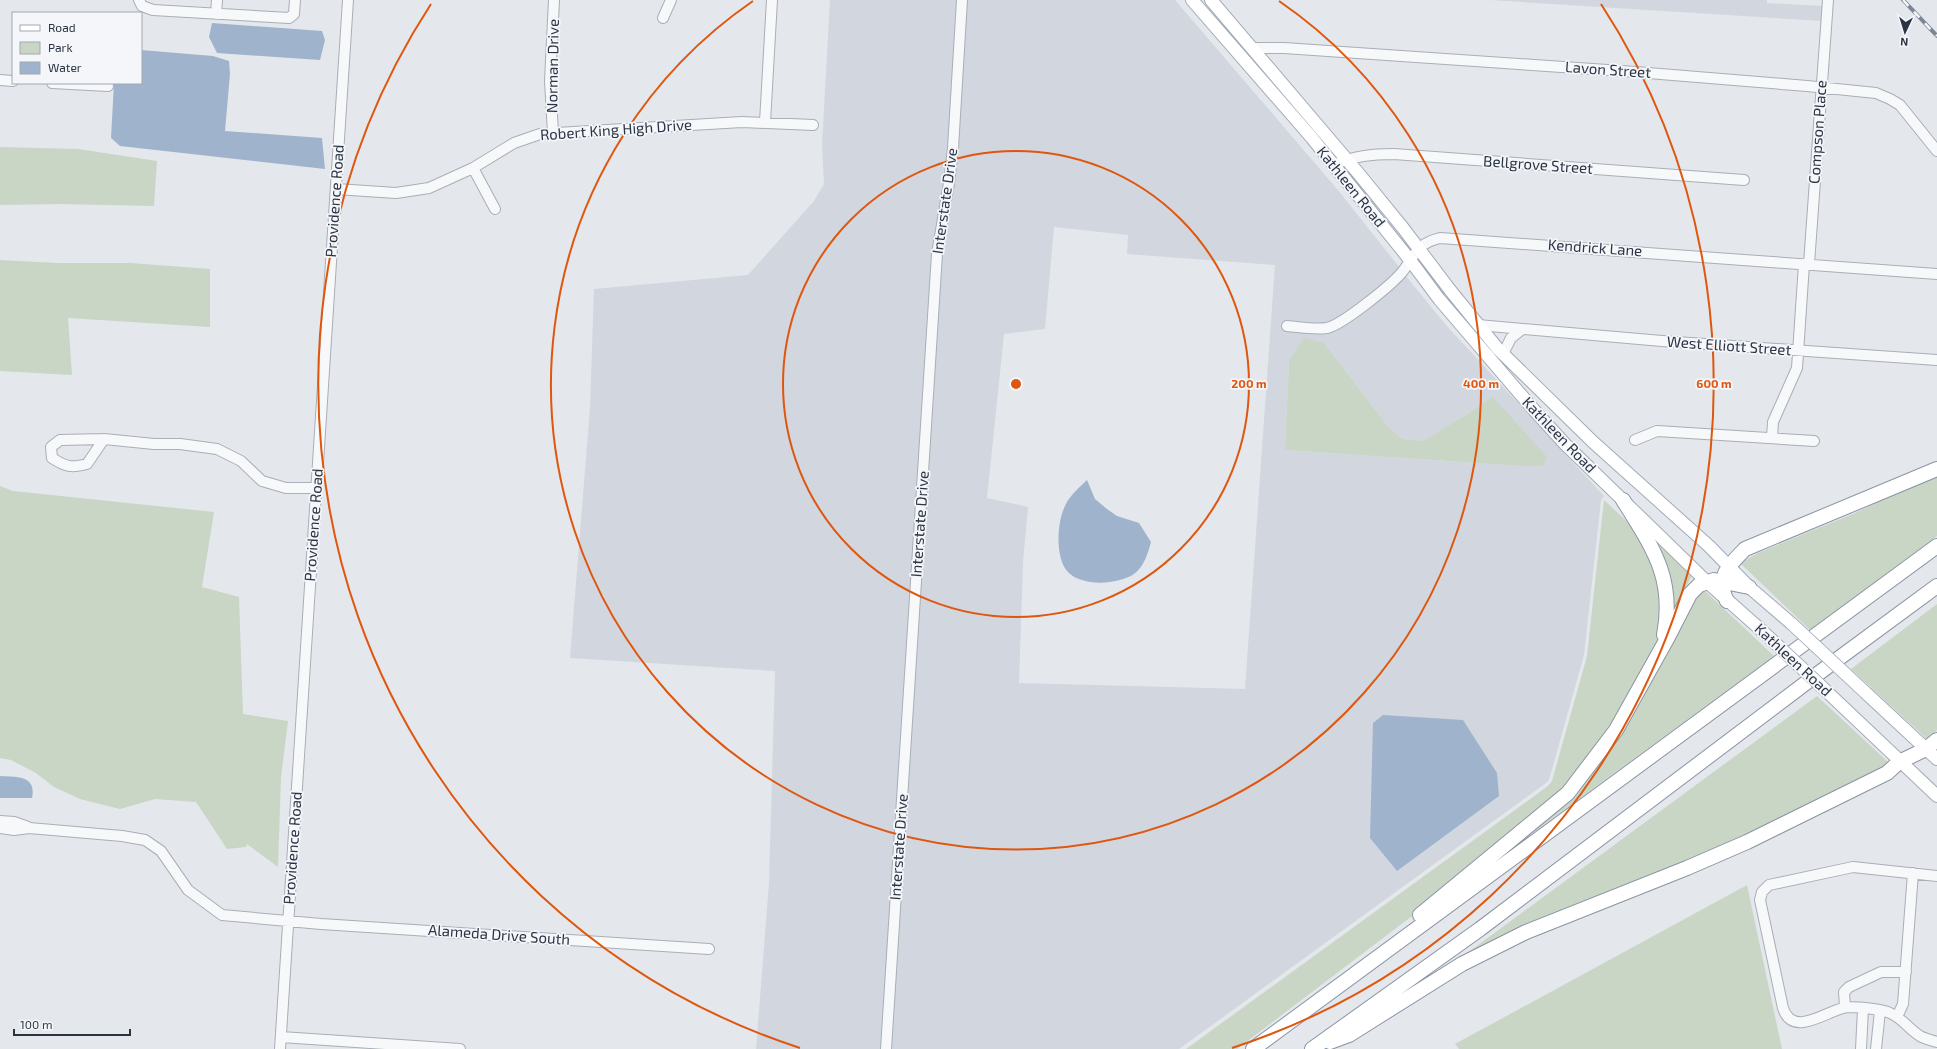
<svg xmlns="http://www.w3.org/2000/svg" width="1937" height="1049" font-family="'Exo 2',sans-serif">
<rect width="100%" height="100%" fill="#e4e7ec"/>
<path fill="#d2d6de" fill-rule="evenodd" d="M830 0H958L949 148 945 182 933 253 882 1049H756L769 883 775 671 570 658 590 408 594 289 748 275 814 201 824 184 822 146Z
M966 0H1175L1337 189 1400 268 1380 287 1337 319 1327 323 1317 324 1284 321 1283 330 1317 333 1405 275 1445 324 1604 496 1601 500 1584 655 1549 780 1546 783 1179 1049H890L941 254ZM1054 227 1128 235 1127 254 1275 265 1245 689 1019 683 1023 562 1028 507 987 498 1004 334 1045 329ZM1324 343 1387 425 1402 439 1423 441 1469 413 1492 396 1543 466H1521L1285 450 1289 361Z
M1490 0H1767V3L1823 6 1822 21Z"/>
<path fill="#c9d6c5" d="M0 147 78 149 157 161 154 206 60 204 0 205Z
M0 260 58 263H131L210 269V327L68 318 72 375 0 371Z
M1304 338 1324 343 1387 425 1402 439 1423 441 1469 413 1492 396 1547 457 1543 466H1521L1285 450 1289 361Z
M1937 473V536L1810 630 1740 563 1758 553 1855 513Z
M0 486 13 491 214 512 202 587 239 597 243 714 288 721 281 777 278 867 247 844 246 847 227 849 196 802 155 799 120 809 80 799 54 787 36 773 11 760 0 758Z
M1604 500 1634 528 1662 583 1659 639 1613 725 1558 798 1445 891 1237 1049H1186L1548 786 1552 781 1587 656Z
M1660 546 1692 575 1675 610 1673 612 1669 574Z
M1704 590 1774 656 1535 831 1534 830 1564 801 1690 606Z
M1937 604V730L1927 739 1851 669Z
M1817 696 1888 762 1873 775 1709 856 1459 959Z
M1747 885 1782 1049H1459L1455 1044Z"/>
<path fill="#9fb4cc" d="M212 23 322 31 325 40 320 60 217 53 209 37Z
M141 50 213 56 229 61 230 74 225 131 322 138 325 169 120 146 111 138 114 83H141Z
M1087 480 1095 499 1107 509 1117 516 1139 523 1151 542C1148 553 1144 567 1134 574 1118 585 1080 587 1067 571 1055 556 1057 522 1065 506 1069 496 1079 488 1087 480Z
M1383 715 1463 720 1497 773 1499 796 1397 871 1370 838 1373 723Z
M0 776C16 777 37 775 32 798H0Z"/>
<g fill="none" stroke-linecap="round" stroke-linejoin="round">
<g stroke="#a9aeb7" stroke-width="12">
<path id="minor" d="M139 0 142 6 153 10 289 18 294 14 295 0
M216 14 217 0
M663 18 671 0
M1253 48H1284L1636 72 1807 86 1876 93 1890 99 1900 105 1937 151
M0 80 13 81
M52 83 108 86
M765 122 772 0
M553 133 550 81 554 0
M1333 165C1354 156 1372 154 1394 154L1744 180
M473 168 495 209
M336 189 396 193 429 188 473 168 514 143 540 134 742 122 813 125
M1809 264 1828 0
M1478 325 1662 341 1937 360
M1287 326C1300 327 1314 330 1327 328 1342 325 1393 284 1403 271 1416 254 1416 244 1440 238L1937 274
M1503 354 1511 338 1521 330
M1772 438 1773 422 1797 368 1804 264
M104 439 87 464C71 468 66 467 52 458L51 447 60 440 104 439 154 444H180L217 449 241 461 262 481 286 488H316
M1635 440 1657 431 1814 441
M0 821 14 822 28 827
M0 828 14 830 29 828 122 836 145 840 161 851 188 890 222 915 321 924 709 949
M1937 876 1853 867 1769 885 1762 892 1760 900 1783 1008C1793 1040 1830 1008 1848 1007 1857 1007 1882 1009 1890 1013 1902 1018 1909 1029 1920 1036 1925 1039 1931 1040 1937 1042
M1845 1007 1844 992 1849 987 1881 972H1906
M1897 1017 1903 1004 1913 873
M281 1037 460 1049
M280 1049 348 0
M886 1049 937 254 949 183 953 148 962 0
M1861 1049 1863 1009
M1876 1049 1880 1011"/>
</g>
<g stroke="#a3abb8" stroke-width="14">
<path id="major" d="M1192 0 1312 138 1410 260 1439 299 1534 410 1565 444 1707 582 1760 629
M1211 0 1359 174 1403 228 1450 290 1498 349 1593 442 1709 546 1749 587 1792 624
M1822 687 1937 796
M1867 694 1937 759"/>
</g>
<g stroke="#8b94a3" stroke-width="16">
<path id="highway" d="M1623 500C1652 547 1675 577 1664 635
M1727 601C1715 578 1729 565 1745 549L1937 469
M1420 915 1568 793 1616 730 1668 637 1690 594 1699 585 1714 580 1749 587
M1330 1042 1349 1035 1462 964 1526 932 1687 868 1747 842 1887 773 1899 762 1926 749 1937 740
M1253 1049 1937 546
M1312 1049 1480 929 1823 670 1937 586"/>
</g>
<use href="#minor" stroke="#f7f8fa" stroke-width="10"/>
<use href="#major" stroke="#fff" stroke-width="12"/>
<use href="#highway" stroke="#fff" stroke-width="14"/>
<g stroke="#7d8696" stroke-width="4">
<path id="rail" d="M1903 0 1937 36"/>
</g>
<use href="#rail" stroke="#f4f6f9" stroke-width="2.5" stroke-dasharray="8" stroke-linecap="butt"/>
<g stroke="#a3abb8" stroke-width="14" stroke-linecap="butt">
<path id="major-bridge" d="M1792 624 1867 694
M1760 629 1822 687"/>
</g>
<use href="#major-bridge" stroke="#fff" stroke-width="12"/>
</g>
<g fill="none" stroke="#df570f" stroke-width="2">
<circle cx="1016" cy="384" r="233"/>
<path d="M1279 1A465 465 0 1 1 753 1"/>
<path d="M800 1048A698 698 0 0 1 431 4M1601 4A698 698 0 0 1 1232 1048"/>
</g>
<g text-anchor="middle" stroke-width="3.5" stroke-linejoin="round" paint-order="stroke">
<g font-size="15" fill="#2b3445" stroke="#f4f6f9">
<text transform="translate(553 66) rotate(-89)" y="5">Norman Drive</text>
<text transform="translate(1608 70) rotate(4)" y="5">Lavon Street</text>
<text transform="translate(616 130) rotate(-4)" y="5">Robert King High Drive</text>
<text transform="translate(1818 132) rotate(-86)" y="5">Compson Place</text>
<text transform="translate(1538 165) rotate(4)" y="5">Bellgrove Street</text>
<text transform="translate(1351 187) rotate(51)" y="5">Kathleen Road</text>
<text transform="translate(335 201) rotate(-86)" y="5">Providence Road</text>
<text transform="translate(945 201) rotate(-82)" y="5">Interstate Drive</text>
<text transform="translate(1595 248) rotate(4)" y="5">Kendrick Lane</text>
<text transform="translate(1729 346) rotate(4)" y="5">West Elliott Street</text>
<text transform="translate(1559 435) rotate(46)" y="5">Kathleen Road</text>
<text transform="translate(920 524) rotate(-86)" y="5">Interstate Drive</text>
<text transform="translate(314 525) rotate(-86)" y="5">Providence Road</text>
<text transform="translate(1793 660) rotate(43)" y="5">Kathleen Road</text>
<text transform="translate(899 847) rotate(-86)" y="5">Interstate Drive</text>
<text transform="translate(293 848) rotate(-86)" y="5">Providence Road</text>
<text transform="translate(499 935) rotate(4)" y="5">Alameda Drive South</text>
</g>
</g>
<circle cx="1016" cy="384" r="6" fill="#df570f" stroke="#f4f6f9" stroke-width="2"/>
<g font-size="12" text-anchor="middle" font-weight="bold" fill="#df570f" stroke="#f4f6f9" stroke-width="3.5" stroke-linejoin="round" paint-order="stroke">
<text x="1249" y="388">200 m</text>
<text x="1481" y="388">400 m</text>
<text x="1714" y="388">600 m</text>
</g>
<rect x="12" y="12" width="130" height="72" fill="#f4f6f9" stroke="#a4a8b1"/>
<rect x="20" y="25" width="20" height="6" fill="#ffffff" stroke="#a4a8b1"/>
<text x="48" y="32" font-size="12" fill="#2b3445">Road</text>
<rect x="20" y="42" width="20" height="12" fill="#c9d6c5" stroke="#a4a8b1"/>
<text x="48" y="52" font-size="12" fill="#2b3445">Park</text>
<rect x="20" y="62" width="20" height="12" fill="#9fb4cc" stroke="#a4a8b1"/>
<text x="48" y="72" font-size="12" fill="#2b3445">Water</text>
<g transform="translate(1905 32) rotate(184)" stroke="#f4f6f9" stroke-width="3" paint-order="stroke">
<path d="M0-3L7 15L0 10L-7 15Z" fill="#2b3445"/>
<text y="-6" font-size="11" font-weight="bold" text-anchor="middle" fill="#2b3445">N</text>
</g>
<path d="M14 1029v6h116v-6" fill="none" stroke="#2b3445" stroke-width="2"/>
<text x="20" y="1029" font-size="12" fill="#2b3445" stroke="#f4f6f9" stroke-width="3" paint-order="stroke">100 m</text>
</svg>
